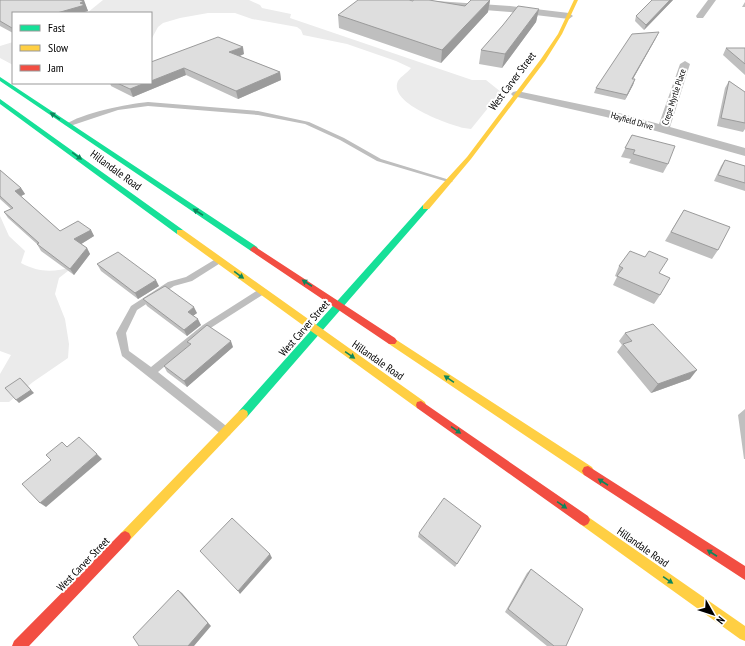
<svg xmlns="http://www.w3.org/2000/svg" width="745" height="646" font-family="'PT Sans Narrow',sans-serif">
<rect width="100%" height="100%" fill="#fff"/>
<path fill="#ebebeb" d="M103 0H249L260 5 262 8 291 14 290 18 472 80H486L501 92 471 129 464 128C448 124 393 105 397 84 398 77 407 74 411 68L396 61 347 44 303 35 301 30 297 27 252 19 235 13H208L180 18 163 23 158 27 151 40V13H87Z
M13 42V65L0 58V46Z
M0 216 9 236 25 251 21 263C40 273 53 272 73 267L59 278 55 294 65 319 69 344 68 358 33 382 9 402H0V374L11 355 0 351Z"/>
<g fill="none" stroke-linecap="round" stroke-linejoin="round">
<path fill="#bebebe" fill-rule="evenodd" d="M148 102 258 111 309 122 344 138 381 159 453 181 450 183 448 182 377 161 340 140 305 124 258 115 148 106 118 110 70 126 65 125C81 113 128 104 148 102Z
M219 257 223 260 222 262 192 281 174 286 137 310 126 333 129 351 151 367 203 325 258 290H264L265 292 264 294 209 329 158 372 230 429 231 432 230 435 226 437 222 435 122 356 116 333 131 306 168 282 186 277Z"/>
<path fill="#bebebe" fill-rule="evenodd" d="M708 0H716L703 18H697L696 16Z
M436 1 510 6 569 13 573 16 569 19 510 12 433 6 432 4Z
M685 61 690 64 670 127 745 148V156L606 117 513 96 511 94 513 92 517 91 608 110 659 124 680 64Z"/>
<path fill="#16e098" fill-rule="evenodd" d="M0 77 257 247 258 249 257 251H251L0 81Z
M0 99 183 230V234H177L0 104Z
M423 205H426L430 207 247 417 243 419 239 417 238 414 239 411Z"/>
<path fill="#ffcf43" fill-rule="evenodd" d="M574 0H578L562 34 545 61 471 159 429 209H423V205L467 157 541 59 558 34Z
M177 230H183L425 402 426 405 425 408 421 409 417 408 177 234Z
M392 337 592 467 594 471 592 475 588 476 584 475 389 344 387 341 389 338Z
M243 409 247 411 248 414 247 417 129 541 125 543 121 541 119 537 121 533 239 411Z
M584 514 745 626V641L740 639 580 524 578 520 580 516Z"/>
<path fill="#f24e42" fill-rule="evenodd" d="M254 246 395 338 397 341 395 344H389L251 251 250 249Z
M421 401 588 516 590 520 588 524 584 526 580 524 417 408 416 405 417 402Z
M588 466 745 566V580L584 475 582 471 584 467Z
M125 531 129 533 131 537 129 541 29 646H12L14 641 121 533Z"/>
</g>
<path fill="#bfbfbf" d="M0 0 85 4 88 11 81 13H13V33L0 26Z
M490 0 488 12 441 63 339 28 338 15 465 6Z
M652 0H673L644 30 635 21 636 16Z
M745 1V7H742L745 2Z
M539 9 536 22 502 68 479 64 481 50Z
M656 38 633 79H635L633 85 625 100 594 93 596 88Z
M726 48H745V75L723 55Z
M244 54 239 56 280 72 281 80 238 99 186 75 133 97 111 86 110 83H151V62Z
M729 81 745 92V129L743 132 717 126 725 88Z
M632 135 668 164 663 173 629 163 631 159 621 157Z
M725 160 745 166V191L714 181 721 166Z
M0 170 21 188 25 194 21 196 60 231 91 230 94 236 81 244 87 248 90 254 74 275 41 251 37 244 8 218 4 212 11 209 0 199Z
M684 210 718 250 712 259 665 241Z
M97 264 159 286 138 299 101 271Z
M619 266 659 273 660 295 654 304 613 285 617 277 615 276Z
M143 299 197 313 193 316 201 325 187 336 147 306Z
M625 333 690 379 651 393 617 352 622 345 619 341Z
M187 342 233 347 187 387 167 372 164 366 189 346Z
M745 409V459H744L738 415Z
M479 530 455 567 418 537 419 533Z
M531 569 566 646H547L505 612 527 573Z"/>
<path fill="#9b9b9b" d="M79 0H84L88 11 81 13H57Z
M490 0 488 12 441 63 442 50Z
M670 0H673L644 30 646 25Z
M539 9 536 22 502 68 505 54Z
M659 32 656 38 630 84 632 79Z
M243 47 244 54 231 60 229 52Z
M184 68 186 75 133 97 130 89 145 83H151V81Z
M280 72 281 80 238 99 236 91Z
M635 79 633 85 625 100 627 95Z
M21 188 25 194 19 197 15 191Z
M91 230 94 236 78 246 74 239Z
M87 248 90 254 74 275 70 269Z
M156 280 159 286 138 299 135 293Z
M194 307 197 313 190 318 188 312Z
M198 319 201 325 187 336 184 330Z
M231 341 233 347 187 387 184 381Z
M697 370 690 379 651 393 658 384Z
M20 378 34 393 19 403 16 400Z
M97 454 102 459 46 507 40 503Z
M270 554 272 558 240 594 238 591Z
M178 590 182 593 211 626 194 646H188Z"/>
<path fill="#dedede" stroke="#9b9b9b" d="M0 0H80L84 2 80 3 85 5 57 13H13V28H12L0 21Z
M358 0H409L413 1V0H429L465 6 471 0H490L442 50 338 15Z
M652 0H670L646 25 636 16Z
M518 6 539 9 505 54 481 50 503 25Z
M659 32 632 79H635L627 95 596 88 632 34Z
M218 37 243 47 229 52 280 72 236 91 184 68 151 81V62Z
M726 48H745V64Z
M729 81 745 92V123L721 118Z
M117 83H145L130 89Z
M632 135 675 146 668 164 633 154 635 150 625 148Z
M725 160 745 166V183L718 175Z
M0 170 21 188 15 191 60 231 78 221 91 230 74 239 87 248 70 269 37 244 39 243 4 212 13 208 0 196Z
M684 210 730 227 718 250 671 232Z
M630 251 645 257 649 251 668 259 659 273 670 278 660 295 617 276 623 268 619 266Z
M118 252 156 280 135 293 97 264Z
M165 286 194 307 188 312 198 319 184 330 143 299Z
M653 324 697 370 658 384 623 344 632 341 625 333Z
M207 325 231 341 184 381 164 366 191 344 187 342Z
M20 378 31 390 16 400 5 388Z
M79 437 97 454 40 503 22 484 51 460 46 455 62 442 67 447Z
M444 498 481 526 457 564 419 533Z
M232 518 270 554 238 591 200 551Z
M531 569 583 609 566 646H554L508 609Z
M178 590 208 623 188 646H139L133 637Z"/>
<defs><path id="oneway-solid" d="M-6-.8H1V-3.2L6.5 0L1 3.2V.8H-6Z"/></defs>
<g fill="#0d865b">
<use href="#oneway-solid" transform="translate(55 116) rotate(-146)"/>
<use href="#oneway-solid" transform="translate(77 156) rotate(36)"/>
<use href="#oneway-solid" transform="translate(198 212) rotate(-147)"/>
<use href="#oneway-solid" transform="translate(239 275) rotate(36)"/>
<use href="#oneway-solid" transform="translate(307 283) rotate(-147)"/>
<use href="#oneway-solid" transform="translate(350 355) rotate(35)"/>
<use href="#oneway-solid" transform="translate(449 379) rotate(-146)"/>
<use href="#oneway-solid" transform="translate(456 430) rotate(35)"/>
<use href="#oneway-solid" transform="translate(603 482) rotate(-147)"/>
<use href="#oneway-solid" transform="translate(562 505) rotate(35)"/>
<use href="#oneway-solid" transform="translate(712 553) rotate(-147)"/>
<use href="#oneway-solid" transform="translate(668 580) rotate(35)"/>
</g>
<g text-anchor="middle" stroke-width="4" stroke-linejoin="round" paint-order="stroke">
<g font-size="9" fill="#000" stroke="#fff">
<text transform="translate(674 97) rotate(-72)" y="3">Crepe Myrtle Place</text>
<text transform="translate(632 121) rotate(16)" y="3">Hayfield Drive</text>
</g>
<g font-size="11" fill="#000" stroke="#fff">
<text transform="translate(512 81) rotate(-53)" y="4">West Carver Street</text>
<text transform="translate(116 170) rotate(36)" y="4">Hillandale Road</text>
<text transform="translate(304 328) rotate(-49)" y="4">West Carver Street</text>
<text transform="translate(378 360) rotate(35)" y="4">Hillandale Road</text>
<text transform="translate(643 547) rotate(35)" y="4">Hillandale Road</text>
<text transform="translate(83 564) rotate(-46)" y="4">West Carver Street</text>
</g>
</g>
<rect x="12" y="12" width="140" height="72" fill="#ffffff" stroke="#999999"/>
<rect x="20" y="25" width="20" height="6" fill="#16e098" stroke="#999999"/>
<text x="48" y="32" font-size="12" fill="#000000">Fast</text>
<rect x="20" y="45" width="20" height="6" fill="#ffcf43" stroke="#999999"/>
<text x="48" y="52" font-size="12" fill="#000000">Slow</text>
<rect x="20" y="65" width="20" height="6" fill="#f24e42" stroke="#999999"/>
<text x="48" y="72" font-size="12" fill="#000000">Jam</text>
<g transform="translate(713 614) rotate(129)" stroke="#ffffff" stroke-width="3" paint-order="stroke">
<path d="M0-3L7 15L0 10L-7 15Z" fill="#000000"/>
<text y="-6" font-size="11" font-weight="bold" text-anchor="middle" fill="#000000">N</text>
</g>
</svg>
